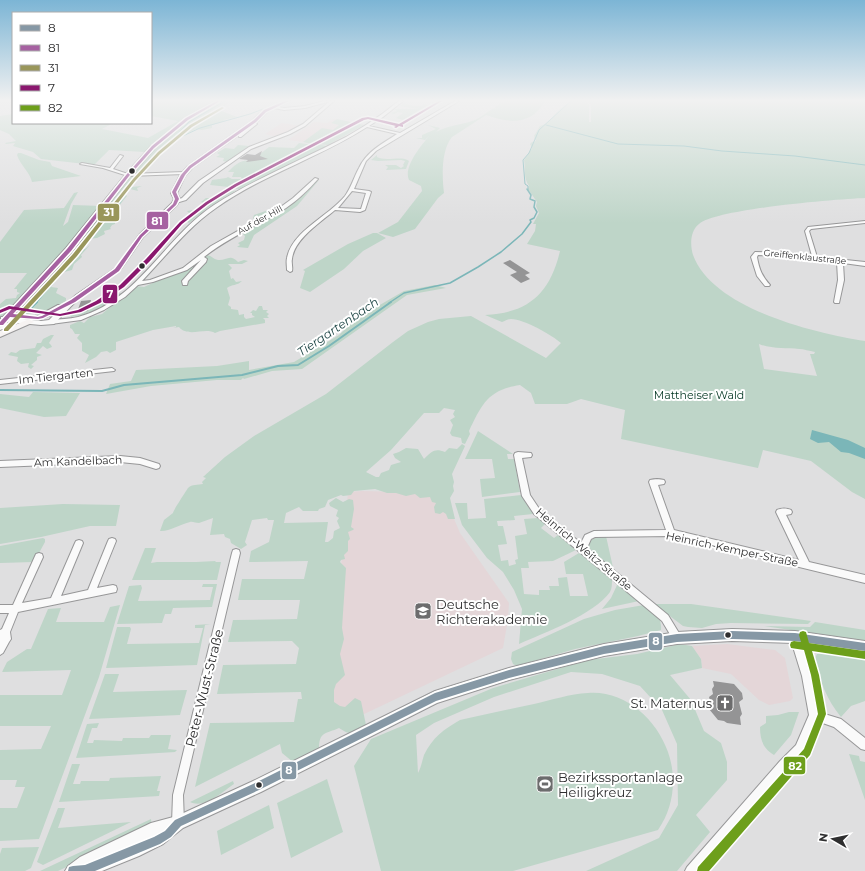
<svg xmlns="http://www.w3.org/2000/svg" width="865" height="871" font-family="Montserrat,sans-serif">
<rect width="100%" height="100%" fill="#dfdfe0"/>
<path fill="#e4d6d8" d="M334 119 364 125 328 145 288 140 314 122 327 123Z
M282 123 301 126 277 137 265 134Z
M362 491 448 493 452 514 460 533 509 603 508 619 503 648 339 726 326 729 348 492Z
M727 644 775 650 785 658 793 698 790 701 769 705 759 700 731 674 702 668 701 659 692 646Z"/>
<path fill="#bed5c8" fill-rule="evenodd" d="M151 101H216L182 121 145 152 109 150 94 165 41 159 33 152 13 146 15 143 6 144 5 143 16 141 9 134 0 130V116L13 114V123H113L102 129 148 138 178 121 151 116Z
M221 101H231L219 110 237 117 223 120 226 121 212 125V128L202 130 196 129 171 141 170 144 164 147 165 149 150 165 146 167 148 168 143 173 138 174 137 176H140L141 178 131 183V187L142 186 137 188 138 191 130 189V187L125 188 122 191 127 196 113 213 121 217 115 221V224L112 225 110 228 111 229 104 231 105 234 97 238 89 239 82 244 84 246 81 247 82 249H85L90 245 81 255 82 257 74 264 72 270 64 272 73 263 76 256 81 253 76 252V256L73 257V259L68 261 69 262 64 266 65 267 64 270 51 287 58 288 56 293 66 298V301L41 315H35L36 313H35L25 315 20 314 19 310 27 300 40 290 45 280 55 271 99 214 102 213C106 202 118 193 123 183L128 181 127 178 137 170V166L142 163 151 151 181 125Z
M404 101 411 102 403 104C411 105 418 107 424 105L422 104H423L428 105 403 120 396 118 403 113 398 112 394 114 391 113 397 111 394 109H418L400 106 403 104 400 103Z
M505 101H545C531 126 509 123 486 115L452 137C441 150 442 177 444 193L438 198 415 229 393 237 378 233 398 222 422 191 421 186 409 180C403 167 421 146 429 136L425 140 416 138H422V135L436 129 428 125 440 128 436 132C448 125 462 125 475 120 482 117 488 111 494 108L496 109 495 107Z
M571 101H586L589 105V122H591V104L588 101H865V198C837 199 716 209 699 224 690 231 690 245 693 255 713 309 814 333 865 341V499L852 492 811 461 763 450 758 468 621 439 625 410 581 399 567 404H535L531 393 520 385C488 390 482 404 469 431L470 434 465 444 462 443 461 438 452 436 450 433 453 425 450 420 455 417 453 414 455 410 444 408 439 413H424L391 450 366 472 376 477H379L381 473 389 470 391 465 401 462 395 458 393 454 399 452 406 448 418 449 424 459C432 451 435 448 445 452L449 448 457 449 462 444 465 446 452 474 454 482 453 486 454 491 450 498 455 519H448L446 514 443 512 440 514 435 513 434 507 436 503 432 502 430 497 420 498 415 494 406 496 396 493H387L375 489 354 491 351 495 343 496 341 495 328 500 325 507 319 509 318 511H303L299 507 286 513 284 523 328 522 325 542H328L333 538 334 531 340 528 337 521 339 518 336 516 338 510 330 506 329 503 336 498 343 502 349 499 353 500 354 509 351 527 354 529 353 530 348 532 350 539 348 541V551L344 555 345 559 341 560 340 562 346 568 342 628 344 639 340 654 345 675 336 684 334 690V702L340 706 345 707 355 698 361 701 366 725C352 733 353 737 339 728 326 734 319 731 319 749L293 762 282 753 280 744 195 787 210 723 294 722 298 699H302L301 692 217 694 223 665 296 664 299 648 292 641 228 642 233 620 297 619 300 600H238L242 579H304L308 561 249 562 251 551 269 542 274 520H268L267 518 252 520 245 542 247 545 241 549 231 543 230 539 225 537 224 534 210 535 213 518 199 523C196 523 192 521 190 522 181 524 168 532 160 531L164 520 173 513C173 511 186 491 188 488 192 484 198 485 203 484L202 482 206 478 203 477 225 457 254 436 326 394 393 342 408 331 428 322 439 319 471 316 546 358 561 343C552 335 524 319 511 319 508 319 505 321 502 322L485 315C528 313 550 294 560 251L527 244 535 231 536 224H533L539 213 536 206 537 202 528 189 529 186C523 177 526 169 524 160L532 148 530 144 532 142 536 141 534 138 535 137 534 136 540 126C548 124 551 119 556 113 560 109 566 105 571 101ZM759 344C771 349 788 348 799 349 804 349 809 351 815 352L814 354H810L817 376 764 369Z
M337 119 364 125 328 145 317 144 327 146 240 190 229 187 210 185 212 180 226 178 228 177 232 179H242L241 177H232L234 172H228C235 165 241 159 251 161L269 147 294 148 299 143 316 145 303 142 322 128 333 130 339 125 331 123Z
M238 145 249 146 227 162 223 161 224 158 216 157 220 155 217 153 225 148 234 149Z
M18 153H21L39 160 50 162 52 166 81 176 32 182C30 172 20 165 17 155Z
M377 155V157C387 162 402 155 409 161L406 169 386 170 388 167 385 165H396L401 168 404 166 403 165 405 161 401 160 378 161 371 160Z
M319 180 297 206 254 235 248 248 237 247 240 245 238 243 244 240 245 236 243 234 245 233 244 231 258 222 253 218 254 215 286 204Z
M237 190 209 207 189 223 186 221 191 215 187 211 199 209 203 203 201 202 206 198H218L226 193Z
M78 192 71 204 63 226 68 222 73 205 102 206 84 228 30 289 0 318V304L6 299 16 298 17 295 20 293 17 292V289H14L27 273H0V242L24 210 64 208 74 193Z
M373 233H377L386 238 363 251 344 269 310 292 300 288 305 271 303 270 348 244Z
M207 255C212 256 213 259 218 260 226 261 230 253 238 262L244 260 248 261 242 264H228L232 268 229 271 231 279 233 278 236 282 242 281C237 286 232 284 227 288L230 298 228 305 231 307V309L238 310 239 315 244 314V317L246 319 255 317 252 315V313H250L253 310 256 311 259 306H262L263 310H268L266 312 269 314 267 316 269 318H263L265 320V323L220 331 215 333C205 327 188 338 179 327L173 328 176 327V326L153 330 116 342V350L110 353 107 351 101 352 96 357 85 363 89 355 82 351V343L77 338 80 334H75L72 329 70 328V325L80 321 84 323 90 317 102 314 117 301 124 299 123 297 136 286 144 287 159 280H162L164 277Z
M435 285 446 288 407 295 302 369 272 371 244 379 243 378 241 380H217L151 386 106 394 110 384 131 381 136 370 217 366 249 361V370L294 362 339 335 353 322 352 321 404 291Z
M120 293 122 294 119 297 92 313 89 312C82 315 79 316 71 317L69 314 76 311 77 313 87 311 93 308 90 306C98 295 108 297 120 293Z
M51 335H54L49 343 51 345 52 347 47 349 43 346 36 353 42 355 37 357V360L31 365 34 366 31 369 28 367 29 363 21 364 17 361 18 357 8 355 11 352 16 353 20 350 35 348 37 343H41L43 339Z
M33 392 80 393 66 416 44 417 0 408V394L29 397Z
M478 431 513 454H507L508 459H514L520 492 482 497 480 479 495 478 492 459H465Z
M521 495 533 514 514 516 515 520 497 521 498 526H503L507 544 498 545 501 561 508 560 509 566 516 564 515 560 518 559 515 536 527 534 524 519 538 518 545 524 541 528 554 538 558 535 576 550 553 561 528 562 529 568H521L524 594 539 595V590H550L549 586H559L558 578 567 577 570 596H588L583 574H566L564 562 579 553 612 579C612 584 612 588 610 592 595 614 544 633 519 644L522 609 514 590 503 572 487 558 462 525 455 503H467L468 519 486 518 484 499Z
M63 504 120 505 116 526H90L41 537 0 544V508Z
M606 536 614 572C600 561 568 540 606 536Z
M43 538 45 539V542L34 562 0 563V546Z
M145 548H156L151 563 157 562H196L216 561 215 562H221L217 580H132Z
M618 583 639 601 602 609 611 598Z
M203 584H217L212 607 173 608 171 614H165L162 623 117 624 129 586 141 585 142 588 138 601 210 600 213 587H202Z
M654 604H691L811 621 808 624 731 623 716 624 702 628 688 627 683 626Z
M120 605 99 677 39 839 0 841V808H17L25 787H15L17 780H0V750L41 749 51 726H0V695H62L71 670 2 672 7 662 27 649H31L48 609 61 608 56 622H104L110 607Z
M644 605C655 613 662 615 661 630L638 636 575 649 517 666 513 664 511 659 512 652 584 619 615 610Z
M815 622 865 630V641L764 626 810 627Z
M211 624 205 625 197 665 106 668 117 627H130L131 629 127 644 199 643 203 628H195V625Z
M680 644 692 646 701 659 702 668 670 675 691 700 704 731 721 743 727 762V780L696 815 710 832 677 871H586L659 838 678 805 677 744 662 710 640 686 602 674 571 672 494 697 434 723 416 735 418 773C421 768 422 761 424 755 432 738 444 729 460 720 484 715 509 709 534 704 551 700 570 694 588 693 624 690 656 718 668 752 677 778 674 807 658 830L513 871H381L354 766 371 739 493 688 588 660 637 654Z
M823 652C838 651 851 658 865 660V701L851 706 841 717C827 700 820 681 814 660L817 654Z
M105 674H119L113 692 187 690 180 715 89 719Z
M789 712H799L791 735 774 755C763 748 760 740 760 727L766 723V716L778 715Z
M99 723 97 728H92L87 743H93L94 740 122 741 123 738H149L151 735H171L168 749 177 750 175 752 76 758 87 724Z
M849 754 859 756 860 761 865 762V800Z
M72 764H80L73 784H80L81 781H109L110 778 161 776 157 791H160L159 796 59 802Z
M327 779 343 832 291 858 277 803Z
M233 781 234 784C222 792 205 809 190 802Z
M269 805 274 828 221 855 217 831Z
M58 808H65L58 828 131 822 43 865 37 862Z
M151 819 152 827 58 871H40Z
M39 847 31 868 25 871H0V854L2 848Z"/>
<path fill="#7bb6b8" d="M812 430 848 440 865 448V459L849 453 841 452 829 442 818 443 810 439Z"/>
<g fill="none" stroke-linecap="round" stroke-linejoin="round">
<path stroke="#7bb6b8" stroke-width="1" d="M546 125 618 144 684 146 722 151 795 156 865 165
M172 140 189 122 225 101
M127 190 172 141 200 128 250 114 284 101
M528 190V186L525 184 523 160 529 153 539 130 571 101"/>
<path stroke="#7bb6b8" stroke-width="1.5" d="M36 303 78 250 117 207 128 189
M389 303 404 293 450 283 478 267 501 252 522 234 531 222 530 220 534 218 537 212 534 207 535 201 530 199 531 195 527 189"/>
<path stroke="#7bb6b8" stroke-width="2" d="M29 310 37 302
M0 390 102 391 124 385 242 375 278 366 298 365 329 346 391 302"/>
</g>
<path fill="#949495" d="M262 151 260 156 268 159 246 162 248 160 239 159 247 154 255 155Z
M510 260 530 273 525 275 530 279 521 283 510 275 517 272 503 263Z
M91 300 88 311 77 312 81 301Z
M713 681 734 684 742 693 743 699 739 702 742 714 740 717 741 725 727 723 724 721 718 720 709 709 711 704 709 697 713 694 712 689 714 686Z"/>
<g fill="none" stroke-linecap="round" stroke-linejoin="round">
<g stroke="#979798" stroke-width="2">
<path id="minor" d="M285 101H290L275 108 272 107Z
M330 101H334L305 126 290 134 251 149 203 183 186 200 176 203 174 202 182 198 199 181 249 147 288 132 303 124Z
M399 101H403L383 117 369 126 400 133 455 101H459L376 151 366 161 354 189 369 191 371 192 365 210 360 212 335 210C321 222 294 239 292 259 291 263 293 267 292 271L290 272 287 270C287 266 286 262 287 258 292 231 329 216 345 196 351 188 354 177 359 168 367 151 382 144 397 134L367 127C319 158 262 175 216 208 187 228 166 256 142 281L150 280 183 268 211 246 282 206 293 198 315 178 318 179C309 189 298 200 286 208 259 225 229 237 204 257L207 259 206 262 188 281 187 285H183L182 281 201 260 187 270 153 282 138 285 125 297 104 310 81 320 51 324 48 322 51 320C60 319 69 319 78 317 138 301 165 237 214 205 256 178 302 160 346 137 358 130 371 122 382 114 388 110 393 105 399 101ZM352 191 366 193 361 209 338 208Z
M251 122 257 124 241 137H239V135L252 124H251Z
M120 155 123 156 113 169 128 174 184 172 186 173 184 174 128 176 103 168 80 164 82 163 110 168Z
M865 221V223L811 229 809 231 817 257 865 262V266L843 263 844 280 839 303H835L834 302 838 280 837 262 791 257 758 255 757 257C759 269 762 276 770 285L769 286H765L757 276 751 257 755 252 791 253 812 256 805 231 808 227Z
M112 368 115 370 114 371 0 384V380Z
M518 452 531 453 532 455 531 457 522 458 530 495 540 510 581 543 585 535 594 531 666 530 649 482 650 480C654 479 660 479 664 480L665 482 664 484 658 485 674 530 799 560 776 512 777 510C781 508 787 508 791 510L792 512 791 514 786 515 809 562 865 575V583L671 536 595 537 591 539 587 548 668 615 682 638 680 641 677 642 674 641 662 621 534 514 522 496 514 455 515 453Z
M120 456 140 458 159 464 160 466 159 468 156 469 140 464 120 462 0 467V461Z
M112 538 115 539 116 541 97 588 113 585 116 586 117 589 116 592 18 612 10 632 11 639 9 642 3 653 0 655V630L2 629 9 613H0V605H13L36 554 39 553 42 554 43 557 22 603 51 598 75 543 76 541 79 540 82 541 83 543 61 596 88 590 108 541 109 539Z
M236 549 239 550 240 553 183 795 184 823 182 827 178 829 174 827 172 823 173 795 232 553 233 550Z
M795 633 798 634 800 637 812 676 818 712 841 719 865 738V750L861 749 834 727 817 721 804 753 788 769 699 871H685L687 867 780 761 796 745 809 715 802 676 790 637 792 634Z"/>
</g>
<g stroke="#979798" stroke-width="2">
<path id="tertiary" d="M324 101H331L305 108 284 110 274 108 267 112 257 122 192 168 185 176 177 193 180 199 177 205 143 237 121 269 80 297 54 324 41 325 19 323 0 330V325L10 322 1 321V317H4L41 321 49 320 56 313 38 320 34 318 58 305 64 306 76 295 117 267 139 235 172 203 174 199 171 193 180 175 188 166 253 120 263 110 274 106 284 108 305 106Z
M732 629 795 631 865 641V653L795 643 732 641 677 644 604 656 509 680 437 703 261 792 183 828 163 844 139 856 102 871H65L68 866 80 857 151 823 177 816 251 782 435 691 509 668 604 644 677 632Z"/>
</g>
<g stroke="#979798" stroke-width="2">
<path id="secondary" d="M215 101H221L189 120 155 148 130 176 72 252 3 327 0 328V320L66 248 126 174 151 146 185 118Z
M27 320H30L34 322 0 337V331Z"/>
</g>
<use href="#minor" fill="#fafafa" fill-rule="evenodd"/>
<use href="#tertiary" fill="#fafafa" fill-rule="evenodd"/>
<use href="#secondary" fill="#f6f3f2" fill-rule="evenodd"/>
<g stroke="#fff" stroke-width="3">
<path id="bus-1" d="M732 631 795 633 865 643V651L795 641 732 639 677 642 604 654 509 678 436 701 259 790 181 826 171 837 160 844 95 871H68L69 867 73 866 85 865 154 837 165 831 175 820 253 784 435 693 509 670 604 646 677 634Z"/>
</g>
<g stroke="#fff" stroke-width="3">
<path id="bus-2" d="M217 101H220L188 120 154 148 129 176 71 251 13 314 38 317 42 316 71 300 115 269 140 235 173 204 175 199 172 192 181 175 189 166 254 120 264 110 285 101H289L266 112 256 122 191 168 185 175 176 192 179 199 176 205 142 237 119 271 75 302 43 318 38 319 10 317 3 325H0V322L67 249 127 174 152 146 186 118Z"/>
</g>
<g stroke="#fff" stroke-width="3">
<path id="bus-3" d="M222 107 224 108 192 127 160 154 135 181 77 256 8 331H4V329L73 254 133 179 158 152 190 125Z"/>
</g>
<g stroke="#fff" stroke-width="3">
<path id="bus-4" d="M439 101H442L402 125H403V127L399 126 396 128 394 127 396 126 368 119 364 120 237 186 208 204 182 224 150 261 124 287 100 303 81 312 60 316 10 309 0 313V310L9 306 60 314 78 310 96 301 120 285 146 259 180 222 206 202 235 184 362 118 368 117 399 124Z"/>
</g>
<g stroke="#fff" stroke-width="3">
<path id="bus-5" d="M803 631 806 632 809 643 864 651H865V659L812 651 819 675 826 714 810 755 709 871H697L698 867 804 749 818 714 811 675 804 650 791 648 790 645 791 642 794 641 801 642 799 635 800 632Z"/>
</g>
<use href="#bus-1" fill="#8698a5" fill-rule="evenodd"/>
<use href="#bus-2" fill="#a661a1" fill-rule="evenodd"/>
<use href="#bus-3" fill="#99965a" fill-rule="evenodd"/>
<use href="#bus-4" fill="#8a176e" fill-rule="evenodd"/>
<use href="#bus-5" fill="#6d9f1b" fill-rule="evenodd"/>
</g>
<linearGradient id="sky" x2="0" y2="1"><stop stop-color="#7cb5d5"/><stop offset="0.45" stop-color="#f1f1f1"/><stop offset="1" stop-color="#f1f1f1" stop-opacity="0"/></linearGradient>
<rect width="865" height="223" fill="url(#sky)"/>
<defs>
<g id="university-square" transform="scale(0.9)"><rect x="-9" y="-9" width="18" height="18" rx="4" fill="#6c6c6d" stroke="#fff"/><path d="M0-5L7-2L0 1L-7-2ZM-4 1L0 2.5L4 1V4Q0 6-4 4Z" fill="#fff"/></g>
<g id="church-square" transform="scale(0.9)"><rect x="-9" y="-9" width="18" height="18" rx="4" fill="#6c6c6d" stroke="#fff"/><path d="M-1.2-6h2.4v3.5h3.3v2.4h-3.3V6h-2.4V-.1h-3.3v-2.4h3.3Z" fill="#fff"/></g>
<g id="stadium-square" transform="scale(0.9)"><rect x="-9" y="-9" width="18" height="18" rx="4" fill="#6c6c6d" stroke="#fff"/><path d="M0-5a6.5 5 0 1 0 0 10a6.5 5 0 1 0 0-10ZM-3.5-1.8h7v3.6h-7Z" fill="#fff"/></g>
</defs>
<g fill-rule="evenodd">
<use href="#university-square" x="423" y="611"/>
<use href="#church-square" x="725" y="703"/>
<use href="#stadium-square" x="545" y="784"/>
</g>
<g fill="#2e2e2f" stroke="#fff" stroke-width="1.5">
<circle cx="132" cy="171" r="3.5"/>
<circle cx="142" cy="266" r="3.5"/>
<circle cx="728" cy="635" r="3.5"/>
<circle cx="259" cy="785" r="3.5"/>
</g>
<g text-anchor="middle" stroke-width="4" stroke-linejoin="round" paint-order="stroke">
<g font-size="9" fill="#2e2e2f" stroke="#fff">
<text transform="translate(260 220) rotate(-29)" y="3">Auf der Hill</text>
<text transform="translate(805 257) rotate(6)" y="3">Greiffenklaustraße</text>
</g>
<g font-size="11" fill="#2e2e2f" stroke="#fff">
<text transform="translate(56 376) rotate(-6)" y="4">Im Tiergarten</text>
<text transform="translate(78 461) rotate(-2)" y="4">Am Kandelbach</text>
<text transform="translate(584 549) rotate(40)" y="4">Heinrich-Weitz-Straße</text>
<text transform="translate(732 549) rotate(12)" y="4">Heinrich-Kemper-Straße</text>
</g>
<g font-size="11" fill="#003520" stroke="#fff">
<text x="699" y="399">Mattheiser Wald</text>
</g>
<g font-size="12" font-style="italic" fill="#1d4545" stroke="#fff">
<text transform="translate(338 327) rotate(-34)" y="4">Tiergartenbach</text>
</g>
<g font-size="13" fill="#2e2e2f" stroke="#fff" text-anchor="start">
<text x="436" y="609">Deutsche<tspan x="436" dy="15">Richterakademie</tspan></text>
<text x="712" y="708" text-anchor="end">St. Maternus</text>
<text x="558" y="782">Bezirkssportanlage<tspan x="558" dy="15">Heiligkreuz</tspan></text>
</g>
<g font-size="13" fill="#2e2e2f" stroke="#fff">
<text transform="translate(204 688) rotate(-76)" y="5">Peter-Wust-Straße</text>
</g>
</g>
<g stroke="#fff" stroke-width="1.5">
<rect x="97" y="203" width="23" height="19" rx="4" fill="#99965a"/>
<rect x="146" y="211" width="23" height="19" rx="4" fill="#a661a1"/>
<rect x="102" y="284" width="16" height="20" rx="4" fill="#8a176e"/>
<rect x="648" y="632" width="15" height="19" rx="4" fill="#8698a5"/>
<rect x="783" y="756" width="23" height="19" rx="4" fill="#6d9f1b"/>
<rect x="281" y="761" width="16" height="19" rx="4" fill="#8698a5"/>
</g>
<g font-size="11" text-anchor="middle" font-weight="bold" fill="#fff">
<text x="109" y="216">31</text>
<text x="157" y="225">81</text>
<text x="110" y="298">7</text>
<text x="656" y="645">8</text>
<text x="795" y="770">82</text>
<text x="289" y="774">8</text>
</g>
<rect x="12" y="12" width="140" height="112" fill="#ffffff" stroke="#ababac"/>
<rect x="20" y="25" width="20" height="6" fill="#8698a5" stroke="#ababac"/>
<text x="48" y="32" font-size="12" fill="#2e2e2f">8</text>
<rect x="20" y="45" width="20" height="6" fill="#a661a1" stroke="#ababac"/>
<text x="48" y="52" font-size="12" fill="#2e2e2f">81</text>
<rect x="20" y="65" width="20" height="6" fill="#99965a" stroke="#ababac"/>
<text x="48" y="72" font-size="12" fill="#2e2e2f">31</text>
<rect x="20" y="85" width="20" height="6" fill="#8a176e" stroke="#ababac"/>
<text x="48" y="92" font-size="12" fill="#2e2e2f">7</text>
<rect x="20" y="105" width="20" height="6" fill="#6d9f1b" stroke="#ababac"/>
<text x="48" y="112" font-size="12" fill="#2e2e2f">82</text>
<g transform="translate(833 839) rotate(279)" stroke="#ffffff" stroke-width="3" paint-order="stroke">
<path d="M0-3L7 15L0 10L-7 15Z" fill="#2e2e2f"/>
<text y="-6" font-size="11" font-weight="bold" text-anchor="middle" fill="#2e2e2f">N</text>
</g>
</svg>
